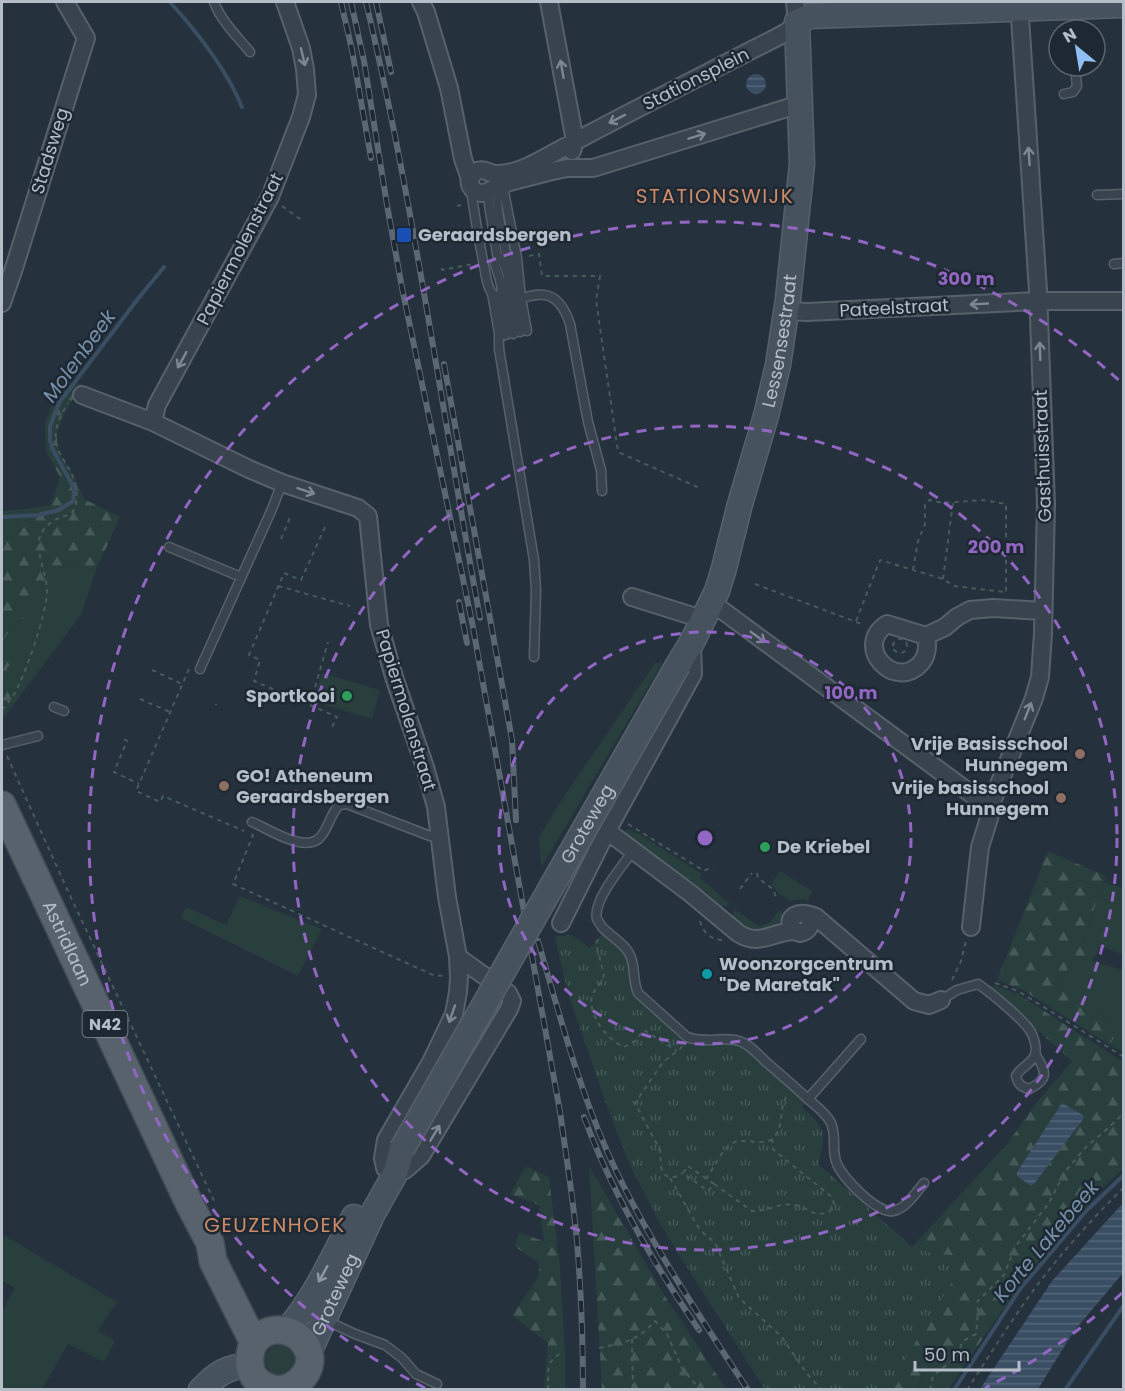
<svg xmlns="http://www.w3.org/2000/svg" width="1125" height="1391" font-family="Poppins,sans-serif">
<defs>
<pattern id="forest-firs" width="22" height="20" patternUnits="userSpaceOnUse" patternTransform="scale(1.5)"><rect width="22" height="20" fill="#283f3e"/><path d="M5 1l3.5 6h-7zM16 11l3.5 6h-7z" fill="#455958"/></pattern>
<pattern id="park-tufts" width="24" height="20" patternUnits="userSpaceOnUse" patternTransform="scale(1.5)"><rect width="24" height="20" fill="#283f3e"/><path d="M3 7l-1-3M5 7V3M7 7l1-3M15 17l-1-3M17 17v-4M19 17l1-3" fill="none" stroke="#455958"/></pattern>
<pattern id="water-rules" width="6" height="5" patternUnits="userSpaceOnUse" patternTransform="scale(1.5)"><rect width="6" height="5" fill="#3a4e63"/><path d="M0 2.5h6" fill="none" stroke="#546678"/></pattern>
</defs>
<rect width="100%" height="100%" fill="#25313c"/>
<path fill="#283f3e" d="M34 508V521L16 530 2 541V511Z
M84 567 96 570 81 615 2 720V710L12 697 10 696 11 683 7 676V668L12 647 2 644V642L13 626 27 616 59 568Z
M663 662 541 868 539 837 561 801 655 663Z
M322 673 380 690 372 719 314 702Z
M627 829 641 835 702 874 700 878 730 904 726 906H722L698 886 632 840 625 832Z
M780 871 812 891 808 901 803 899 790 901 779 894 774 887 771 884Z
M1104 882 1123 888V955L1083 939Z
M240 896 322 929 298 976 181 918 186 907 226 925Z
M735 909 758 926 771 922 778 911H781L784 917C780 920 777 925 773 928 758 938 743 926 733 916V913Z
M1075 956 1123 970V1052L1109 1044 1122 1029 1058 986Z
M2 1234 117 1302 98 1331 115 1341 104 1362 68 1344 42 1389H2V1309L3 1310 15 1288 2 1281Z
M265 1360a15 15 0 1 1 30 0a15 15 0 1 1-30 0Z
M565 1353V1389H544L547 1354Z
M947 1357 964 1366 949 1389 916 1390 928 1368Z"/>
<path fill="url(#forest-firs)" d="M63 382 82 384C74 398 57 422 57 439 57 451 67 463 72 473 77 482 80 491 84 499L120 517 96 570 84 567 59 568 37 607 27 616 13 626 2 642V541L16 530 34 521V508L51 505 60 477 47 453H46L45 423 51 408Z
M2 644 12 647 17 657 7 668V676L11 683 10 696 12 697 2 710Z
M1048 851 1106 876 1083 939 1101 946 1092 961 1075 956 1058 986 1122 1029 1109 1044 1021 989 997 980Z
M571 935 601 973 912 1247 1008 1143 1033 1107 1072 1061 987 985 997 986 1018 994 1123 1062V1169L1098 1192 1048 1247 994 1322 964 1366 947 1357 928 1368 916 1389H765L699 1286 661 1225 631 1167 606 1103 568 993 555 937Z
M526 1166 549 1177 560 1266 565 1353 547 1354 548 1343 512 1315 539 1276V1263L514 1246 519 1233 544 1241 539 1205 510 1194Z
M589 1166 666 1298 726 1389H602Z"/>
<path fill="url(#park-tufts)" d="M603 932C627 953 629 954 632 986L693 1043 704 1044 732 1043 740 1044 752 1053 806 1102 802 1107C828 1131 826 1131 818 1164L912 1247 934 1254 968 1256 887 1389H765L699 1286 661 1225 631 1167 606 1103 568 993 555 937 571 935 590 948Z"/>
<path fill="url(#water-rules)" d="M746 84a10 10 0 1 1 20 0a10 10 0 1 1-20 0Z
M1062 1103 1083 1115 1084 1118 1034 1184 1031 1186 1017 1176V1172Z
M1123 1203V1273L1074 1331 1038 1389H980L1052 1281Z"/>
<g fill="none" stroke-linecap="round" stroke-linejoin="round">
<path stroke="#3a4e63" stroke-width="4" d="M170 2C198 33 226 68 242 107
M2 517 38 515 59 510 73 501 74 488 52 448 50 440V426L59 403 137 300 164 267
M954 1390 1020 1289 1087 1210 1124 1175
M1065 1390 1124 1305"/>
<g stroke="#57616b" stroke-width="11">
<path id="lane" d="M214 2C221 21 237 36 250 52
M1064 94 1073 92 1077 86 1076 77
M508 185 504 192 505 197 517 258 521 298 527 331
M500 187C492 200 504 238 506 254L503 261
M471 188C474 214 479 240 484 266 486 274 486 286 492 293 512 319 550 264 570 324L588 422 601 470 602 491
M491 192 489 197V205L498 260 495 264
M1097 195 1124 194
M511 259 515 282 514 299 520 332
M503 261 508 276 506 300 513 334
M495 264 500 280 502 290 499 298 506 335
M1114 264 1124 263
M492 293 499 333V349L534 560 536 590 534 657
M169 547 241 577
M200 669 272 509 282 483
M54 707 64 711
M2 745 38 736
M252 822C269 829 308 856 322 835 329 825 331 814 339 805L347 804 430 836 440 838
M633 851C623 865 592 901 597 919 598 921 601 925 602 927 610 936 623 942 629 953 636 965 632 980 638 993L687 1037C705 1044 722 1036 739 1041 749 1044 758 1054 765 1061 780 1074 794 1086 808 1099L861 1039
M941 1000 957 990 978 984C991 993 1023 1019 1031 1032 1034 1038 1037 1048 1035 1055 1031 1064 1020 1068 1016 1076 1018 1084 1021 1087 1029 1089 1050 1079 1046 1070 1035 1054
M808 1099C816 1106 826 1113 831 1123 837 1136 831 1151 837 1164 843 1178 877 1214 893 1211 906 1209 916 1192 924 1183
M325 1320 355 1334 385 1345 402 1358 416 1374 437 1384"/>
</g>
<g stroke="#57616b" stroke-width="20">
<path id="street" d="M285 2 301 48 305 69 307 95 301 117 270 197 157 405 153 422 249 469 282 483 358 508 368 516 379 625 395 680 425 767 436 807 447 897 458 957 459 977 458 992 454 1014 431 1062 386 1140 383 1158 385 1168
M421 2 426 12 449 88 463 159 469 176 470 185 474 191 481 193H485L502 184 548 172 567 168H593L800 104
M549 2 575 141 572 151
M470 181C471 177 472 173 477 171 484 168 488 173 495 174 514 175 534 164 550 155 628 112 708 73 787 32L797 22 795 2
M2 303 14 268 86 38 65 2
M786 311 807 312 1038 301H1124
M82 395 153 422
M632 597 702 619
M711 602 974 796 983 803H989
M887 624 926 636C928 646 928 655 921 663 896 692 852 647 887 624Z
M926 636 945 627 957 617 970 610 993 608 1043 611
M607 831 690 893 738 933C759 947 772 932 794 931
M806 915C814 922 810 931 800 933 792 931 785 920 796 915 801 912 811 915 816 917L914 1001 929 1005 941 1000
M561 923 607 831 693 674 692 643
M971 927 980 847 990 815 989 803 993 799 1034 698 1040 677 1043 633 1046 504 1038 291 1019 2
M395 1174 405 1170 421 1156 509 1009 512 1001 508 993 458 957"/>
</g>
<g stroke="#57616b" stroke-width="27">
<g id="secondary">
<path id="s1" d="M678 665 692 642 717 591 723 572 740 504 766 416 778 365 788 299 802 164 797 22 810 16 1124 5"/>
<path d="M287 1330C314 1300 335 1253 354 1217"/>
<path id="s2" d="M309 1352 372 1215 395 1174 402 1149"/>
<path d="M201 1390C215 1375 229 1365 250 1366"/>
</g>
</g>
<g stroke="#424c56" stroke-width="30">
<g id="primary">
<path id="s3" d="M2 805 189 1203 210 1243 213 1261 254 1343"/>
<path d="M276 1390C270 1388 264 1386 259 1382 247 1373 247 1352 256 1340 271 1323 298 1329 307 1348 317 1368 299 1388 278 1390"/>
</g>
</g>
<path stroke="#475b5c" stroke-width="2" stroke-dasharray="4.5 4.5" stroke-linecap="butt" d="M282 206 303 221
M457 206 461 205
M529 256 539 254 542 276H600L596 300 618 452 702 489
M442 268V270L473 264
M325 527 301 580 284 573 249 655 260 660 254 681 310 705 328 642
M281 539 291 515
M913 570 918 541 925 524V505L927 501 930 500 943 503 983 500 1006 504V592
M943 579 953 502
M755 584 864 625
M278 586 350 606
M856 621 880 560 943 579 954 586 1004 592
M893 646a7 7 0 1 1 14 0a7 7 0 1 1-14 0Z
M189 669 136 791 160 802 163 796 244 831
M152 670 182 684
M140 699 170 712
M216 705V704
M310 705 337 717 332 727
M2 710C5 705 10 701 13 696 25 677 47 612 47 591 47 575 37 557 39 541 40 531 49 522 59 518 63 516 68 516 71 513 75 510 76 505 76 501 81 457 34 457 68 403
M124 739 127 741 114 772 139 784
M7 756 66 887 216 1205
M628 824 704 871 710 868 713 869
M252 834 253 835 233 884 433 975 444 976
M757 873 758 878 773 889 777 900
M740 889 752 873
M700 921C703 932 710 940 723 940
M598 939 596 944 604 975C602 983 595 988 592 996 587 1014 608 1041 624 1047L635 1041 644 1030 677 1051
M952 980 961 961 966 941
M995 983 1018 991 1124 1057
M682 1046 680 1049 663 1062 635 1103 660 1150C661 1156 660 1160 661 1165 662 1179 673 1180 683 1173
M688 1166 714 1184 708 1191 683 1173Z
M670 1178 700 1230 715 1243 739 1298 781 1336 808 1375 822 1390
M706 1179C714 1168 720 1152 731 1144 743 1136 760 1147 772 1139 785 1128 778 1109 787 1096
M714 1184 752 1211C767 1212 779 1202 795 1205 810 1208 813 1219 830 1211L834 1204 832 1197 776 1152 773 1149 772 1138
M632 1339 633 1390
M599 1348C625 1342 636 1342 655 1321L667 1334 682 1368 700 1390
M548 1390C549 1370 544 1362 563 1352
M930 1390 933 1376 956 1357 963 1341 976 1334 978 1312 977 1302 1004 1275 1015 1247 1049 1203 1064 1173 1085 1148 1106 1130 1124 1113
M967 1390C995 1347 1021 1304 1053 1265 1075 1238 1099 1212 1124 1187"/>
<use href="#lane" stroke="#39434d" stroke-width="8"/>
<use href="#street" stroke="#39434d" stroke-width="16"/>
<use href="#secondary" stroke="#47525f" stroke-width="24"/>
<use href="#primary" stroke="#57626c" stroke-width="27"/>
<g stroke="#5b6773" stroke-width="6">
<path id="rail" d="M341 2 352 50 371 158
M351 2 364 61 387 205 402 288 472 622 560 1112C566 1155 573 1198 577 1241 581 1290 583 1340 583 1390
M366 2C414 205 442 412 480 618
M376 2 391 72
M444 364 512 740 516 820
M459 602 467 643
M538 941C561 1020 582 1101 618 1175 655 1250 702 1320 748 1390
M584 1117C612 1193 653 1263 699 1330"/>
</g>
<use href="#rail" stroke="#1e2832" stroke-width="4" stroke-dasharray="11" stroke-linecap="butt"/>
<g stroke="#57616b" stroke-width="27" stroke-linecap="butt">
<g id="secondary-bridge">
<path id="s4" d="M402 1149 678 665"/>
</g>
</g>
<use href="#secondary-bridge" stroke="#47525f" stroke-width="24"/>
</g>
<defs><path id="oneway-shaft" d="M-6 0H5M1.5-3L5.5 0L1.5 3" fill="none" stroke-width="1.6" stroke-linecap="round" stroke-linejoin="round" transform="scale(1.5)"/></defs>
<g stroke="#7d8791">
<use href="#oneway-shaft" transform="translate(303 57) rotate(77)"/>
<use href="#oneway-shaft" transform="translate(562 69) rotate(-100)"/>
<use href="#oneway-shaft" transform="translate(617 119) rotate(153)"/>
<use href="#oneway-shaft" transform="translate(697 136) rotate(-17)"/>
<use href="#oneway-shaft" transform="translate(1029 156) rotate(-94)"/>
<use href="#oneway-shaft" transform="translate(979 304) rotate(177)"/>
<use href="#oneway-shaft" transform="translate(1040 351) rotate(-92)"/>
<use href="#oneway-shaft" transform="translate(182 360) rotate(119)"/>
<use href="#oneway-shaft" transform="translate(306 491) rotate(18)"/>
<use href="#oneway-shaft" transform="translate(758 637) rotate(36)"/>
<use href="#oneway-shaft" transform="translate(1028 711) rotate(-68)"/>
<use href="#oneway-shaft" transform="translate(452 1014) rotate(109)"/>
<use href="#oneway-shaft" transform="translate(435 1133) rotate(-59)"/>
</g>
<use stroke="#8e98a3" href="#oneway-shaft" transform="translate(323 1274) rotate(119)"/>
<g fill="none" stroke="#9266c3" stroke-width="3" stroke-dasharray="10 8">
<circle cx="705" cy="838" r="206"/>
<circle cx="705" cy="838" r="412"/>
<path d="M1122 1293A617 617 0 0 1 985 1388M425 1388A617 617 0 1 1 1122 383"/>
</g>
<rect fill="#1a4fb4" stroke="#1e2832" stroke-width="2" x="396" y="227" width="16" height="16" rx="3"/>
<g fill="#2e9e5b" stroke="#1e2832" stroke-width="2">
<circle cx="347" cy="696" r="6"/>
<circle cx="765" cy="847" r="6"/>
</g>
<g fill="#8d6e63" stroke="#1e2832" stroke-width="2">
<circle cx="1080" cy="754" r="6"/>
<circle cx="224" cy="786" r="6"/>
<circle cx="1061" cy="798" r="6"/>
</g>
<circle fill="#0f9aa8" stroke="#1e2832" stroke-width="2" cx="707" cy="974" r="6"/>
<g text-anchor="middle" stroke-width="5" stroke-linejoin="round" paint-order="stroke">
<rect fill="#1e2832" stroke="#88919b" stroke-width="1.5" x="82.5" y="1011" width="45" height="26" rx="4.5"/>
<g font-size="16" font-weight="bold" fill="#b5bec8">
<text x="105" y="1030">N42</text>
</g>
<g font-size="18" fill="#b5bec8" stroke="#1e2832">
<text transform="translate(696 79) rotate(-27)" y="6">Stationsplein</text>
<text transform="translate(50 151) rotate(-73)" y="6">Stadsweg</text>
<text transform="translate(240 249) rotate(-63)" y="6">Papiermolenstraat</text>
<text transform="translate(894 308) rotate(-3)" y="6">Pateelstraat</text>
<text dy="6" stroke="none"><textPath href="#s1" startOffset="342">Lessensestraat</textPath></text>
<text transform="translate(1043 456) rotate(-92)" y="6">Gasthuisstraat</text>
<text transform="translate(406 710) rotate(73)" y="6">Papiermolenstraat</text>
<text dy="6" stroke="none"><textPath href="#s4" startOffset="374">Groteweg</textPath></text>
<text dy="6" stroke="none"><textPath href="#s3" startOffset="153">Astridlaan</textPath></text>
<text dy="6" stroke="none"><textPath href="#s2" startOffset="63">Groteweg</textPath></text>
</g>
<g font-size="18" font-weight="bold" fill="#b5bec8" stroke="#1e2832" text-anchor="start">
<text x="418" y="241">Geraardsbergen</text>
<text x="335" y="702" text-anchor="end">Sportkooi</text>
<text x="1068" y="750" text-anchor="end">Vrije Basisschool<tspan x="1068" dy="21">Hunnegem</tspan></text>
<text x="236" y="782">GO! Atheneum<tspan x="236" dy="21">Geraardsbergen</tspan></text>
<text x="1049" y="794" text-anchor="end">Vrije basisschool<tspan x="1049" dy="21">Hunnegem</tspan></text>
<text x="777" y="853">De Kriebel</text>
<text x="719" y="970">Woonzorgcentrum<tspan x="719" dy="21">"De Maretak"</tspan></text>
</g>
<g font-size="20" letter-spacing="1.5" fill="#cf8c68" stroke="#1e2832">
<text x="715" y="203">STATIONSWIJK</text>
<text x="275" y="1232">GEUZENHOEK</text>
</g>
<g font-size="20" font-style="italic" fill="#7791aa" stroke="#1e2832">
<text transform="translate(79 356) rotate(-54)" y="7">Molenbeek</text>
<text transform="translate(1046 1241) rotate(-50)" y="7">Korte Lakebeek</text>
</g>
</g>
<circle cx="705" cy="838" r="9" fill="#9266c3" stroke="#1e2832" stroke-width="3"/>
<g font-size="18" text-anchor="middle" font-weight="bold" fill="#9266c3" stroke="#1e2832" stroke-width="5" stroke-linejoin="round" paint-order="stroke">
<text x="966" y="285">300 m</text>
<text x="996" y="553">200 m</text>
<text x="851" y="699">100 m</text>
</g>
<rect width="1125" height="1391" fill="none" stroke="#b5bec8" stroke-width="6"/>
<g transform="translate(1077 48) rotate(330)"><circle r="28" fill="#1e2832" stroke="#5a646e" stroke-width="1.5"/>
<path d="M0-4.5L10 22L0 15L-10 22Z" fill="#8fbef2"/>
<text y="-9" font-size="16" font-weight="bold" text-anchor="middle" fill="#b5bec8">N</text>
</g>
<path d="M915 1361v9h104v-9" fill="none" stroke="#b5bec8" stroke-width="3"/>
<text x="924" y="1361" font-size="18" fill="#b5bec8" stroke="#1e2832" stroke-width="4.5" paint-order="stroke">50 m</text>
</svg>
